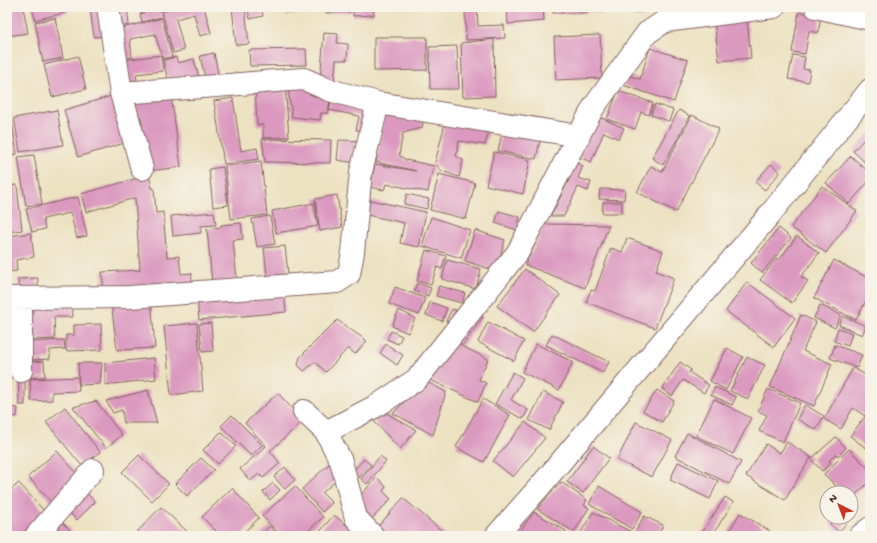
<svg xmlns="http://www.w3.org/2000/svg" width="877" height="543" font-family="'Gochi Hand',sans-serif">
<rect width="100%" height="100%" fill="#f7f3e8"/>
<filter id="ink" filterUnits="userSpaceOnUse"><feTurbulence type="fractalNoise" baseFrequency=".025" numOctaves="2"/><feDisplacementMap in="SourceGraphic" scale="8" xChannelSelector="R" yChannelSelector="G"/><feConvolveMatrix kernelMatrix="1 2 1 2 8 2 1 2 1" color-interpolation-filters="sRGB"/></filter>
<filter id="wash" filterUnits="userSpaceOnUse"><feTurbulence type="fractalNoise" baseFrequency=".012" numOctaves="4" result="noise"/><feDisplacementMap in="SourceGraphic" scale="16" xChannelSelector="R" yChannelSelector="G"/><feGaussianBlur stdDeviation="0.9" result="paint"/><feColorMatrix in="noise" values="0 0 0 0 0 0 0 0 0 0 0 0 0 0 0 0 0 1.4 0 .05"/><feComposite in="paint" operator="in"/></filter>
<g filter="url(#wash)">
<rect width="100%" height="100%" fill="#ece1c1"/>
<g id="blocks">
<path fill="#db99c0" d="M7 7H23L28 33 7 36Z
M32 7H67L68 12 35 20Z
M96 7H104L107 36 94 37 90 8Z
M115 7H127L129 25 118 27Z
M150 7H160L162 17 142 22 140 14 151 11Z
M177 7H204L211 33 200 36 194 14 176 19 184 50 173 53 162 12Z
M232 7H245L249 44 236 45Z
M247 7H261L263 16 250 19Z
M284 7H296V13L284 12Z
M325 7H351V12L325 13Z
M353 7H373L374 15 353 16Z
M465 7H477L478 26 504 25 505 38 466 40Z
M507 7H543L544 21 508 24Z
M552 7H587V13H553Z
M591 7H618V10L591 12Z
M630 7H642L643 12 630 13Z
M799 12 821 16 818 33 809 31 805 54 792 52Z
M55 18 63 58 43 62 35 22Z
M162 18 172 57 163 59 155 34 130 39 132 57 122 59 118 29Z
M747 18 751 58 719 61 714 21Z
M324 33 338 34 337 43 348 44 347 60H336L334 83 320 82Z
M600 35 602 78 556 80 554 37Z
M374 37H427V70L374 71Z
M494 39 495 96 463 97 461 43Z
M457 46 459 89H430L429 47Z
M650 48 688 60 674 102 623 85 626 75 640 79Z
M306 49 307 65 250 66 249 50Z
M214 53 219 79 206 82 200 56Z
M161 55 163 71 136 74 138 88 126 89 122 60Z
M793 55 805 57 803 69 810 70 808 82 788 79Z
M78 56 86 89 52 97 44 65Z
M176 57 178 63 194 59 200 81 170 89 163 60Z
M285 85 289 137 263 138V125H257L255 87Z
M312 87 331 94 328 113H321L320 120 292 117 288 88Z
M618 91 653 103 649 115 641 112 635 129 607 119Z
M115 95 128 142 78 157 64 110Z
M171 95 181 167 149 171 141 117 137 118 135 101Z
M332 97 369 105 368 132 356 130 359 116 329 110Z
M233 98 241 151 257 148 259 159 224 164 214 101Z
M655 104 673 110 669 121 651 115Z
M7 109H10L17 154 7 156Z
M57 110 63 145 20 152 14 118Z
M679 110 690 116 663 165 652 158Z
M384 114 424 119 422 128 403 133 399 155 406 160 434 166 432 175H431L428 192 386 184 384 190 370 187 375 164 416 171 376 162Z
M692 115 719 129 676 212 637 192 651 166 662 172Z
M597 116 624 128 619 139 604 132 591 162 579 157Z
M446 119 490 127 485 145 459 141 456 156 463 160 459 177 442 171 435 163Z
M503 128 541 136 536 159 498 151Z
M870 133V151L869 152 870 153V167L853 151Z
M262 139 331 140 330 163 265 162Z
M339 140 365 141 362 164 337 160Z
M494 152 530 160 523 194 486 185Z
M34 155 42 204 26 206 18 157Z
M851 156 870 173V180L849 204 826 183Z
M261 161 267 215 231 219 225 166Z
M577 163 583 166 578 178 591 182 588 191 578 187 564 216H551Z
M771 164 780 172 765 190 755 182Z
M223 167 228 205 213 207 209 169Z
M439 174 475 183 466 219 430 210Z
M149 175 152 188H154L156 213 163 212 167 257 179 256 181 274 192 273 191 288 104 292 102 272 140 270 135 198 86 212 81 194Z
M17 185 22 230 7 232V186Z
M822 186 857 211 826 253 791 227Z
M600 189 625 190 624 200 599 199Z
M407 194 429 199 427 209 404 204Z
M337 195 342 227 320 231 315 199Z
M78 197 87 236 77 238 70 213 43 219 45 229 32 232 26 209Z
M370 200 426 212 419 247 400 243 404 223 367 215Z
M603 202H622V213H602Z
M314 203 318 226 276 233 272 211Z
M499 211 520 217 517 230 495 223Z
M214 212 216 225 201 226V233L173 236 171 216Z
M270 216 275 244 257 247 252 219Z
M431 217 470 230 461 258 422 246Z
M241 223 243 239 233 240 237 280 212 283 207 229 221 227V225Z
M545 224 609 225 585 288 525 265Z
M779 228 791 238 762 273 751 263Z
M475 230 505 240 496 271 465 261Z
M31 233 34 257 16 260 17 271 7 272V236Z
M797 236 819 253 801 277 808 281 792 303 760 280 777 258 779 260Z
M627 238 663 251 656 271 674 278 655 328 586 302 591 290 595 291 611 248 622 252Z
M285 246 288 274 267 276 264 248Z
M426 250 446 256 442 269 437 267 431 285 417 281Z
M447 260 481 269 476 289 442 279Z
M834 260 870 279V293L856 320 814 298Z
M525 269 560 295 533 332 497 306Z
M38 278V292L19 293 18 279Z
M747 282 795 318 774 347 726 311Z
M417 283 431 288 428 296 414 291Z
M439 286 465 293 462 303 436 296Z
M395 287 425 298 419 315 389 304Z
M284 290 286 312 199 320 197 298Z
M151 299 155 348 117 350 111 301Z
M72 301 73 317H54L55 339 26 340 25 303Z
M430 302 447 308 442 321 426 315Z
M820 305 841 315 835 328 814 318Z
M452 309 458 311 452 324 446 321Z
M399 310 415 318 408 333 392 326Z
M474 310 483 317 463 345 453 338Z
M801 315 816 322 803 351 832 364 814 406 770 387Z
M843 316 866 326 862 335 839 325Z
M870 316V325L866 323Z
M337 320 367 341 355 354 348 348 326 372 315 362 304 371 298 365 300 357Z
M488 322 524 341 514 361 478 342Z
M197 323 203 391 171 395 164 326Z
M211 323 213 351 202 352 199 324Z
M101 324 102 350 66 351V335H74V325Z
M838 328 852 333 848 346 834 341Z
M391 331 402 336 398 344 387 339Z
M552 334 609 362 603 373 546 345Z
M64 340 65 349 50 350V359L30 360 29 342Z
M452 341 488 359 479 380 486 383 478 402 426 378Z
M386 344 403 355 397 365 380 353Z
M536 344 573 362 559 390 522 372Z
M835 345 862 355 857 368 830 358Z
M727 348 743 357 726 390 710 381Z
M747 357 765 365 748 399 730 391Z
M154 358 156 379 105 385V363Z
M44 361 45 377 28 378 27 362Z
M680 362 691 370 689 372 709 385 704 393 683 380 672 396 662 389Z
M78 363H102L100 384 79 385Z
M853 368 870 377V407L865 416 853 408 841 429 824 419Z
M513 372 523 378 511 400 528 410 523 419 495 404Z
M18 376H25V405H19Z
M78 377 79 391 52 392V400L31 401 30 379Z
M425 381 446 392 433 435 393 413Z
M715 387 736 397 732 405 711 395Z
M768 389 800 403 783 442 759 431 767 415 758 411Z
M148 390 157 423H124L122 410 113 413 106 401Z
M657 390 674 401 662 422 643 411Z
M543 392 563 402 549 430 529 420Z
M278 393 303 421 270 451 280 463 263 478 259 474 250 481 240 469 266 446 245 423Z
M483 399 510 415 484 462 456 447Z
M714 399 751 418 733 454 696 436Z
M96 401 122 435 106 448 73 407Z
M805 405 824 416 816 430 797 419Z
M7 407 18 408 17 417 7 416Z
M65 407 100 452 82 466 46 422Z
M381 410 416 430 400 449 371 418Z
M868 413 870 414V451L850 436Z
M232 415 262 445 251 456 221 426Z
M525 422 545 438 513 477 493 461Z
M636 422 672 440 652 477 617 460Z
M221 432 236 446 218 464 203 450Z
M687 433 741 462 729 484 675 456Z
M836 437 846 448 838 456 836 454 829 461 831 463 822 471 811 459Z
M787 442 811 457 785 500 746 476 766 444 780 453Z
M593 446 609 458 583 493 567 482Z
M849 449 870 470V481L851 499V493H843L824 474Z
M57 451 80 477 52 503 28 477Z
M139 455 169 484 152 501 122 472Z
M380 456 386 461 367 484 361 479Z
M201 458 214 470 187 496 175 484Z
M364 459 371 465 359 478 352 472Z
M678 462 718 481 710 499 670 480Z
M329 464 340 477 322 493 332 503 322 512 302 489Z
M285 467 295 480 285 489 274 477Z
M377 477 386 487 383 491 391 499 367 524 359 497Z
M561 482 587 500 584 505 589 508 574 532 537 509Z
M19 483 46 513 19 536H15L7 527V493Z
M273 483 280 490 270 500 263 492Z
M295 486 323 517 309 530 312 533 309 536H281L262 516Z
M599 486 642 512 632 529 589 504Z
M232 488 259 518 240 536H221L202 517Z
M85 491 95 502 77 520 67 510Z
M725 497 733 502 712 536H700Z
M403 498 448 536H380L374 531Z
M161 507 192 536H133Z
M534 512 566 531 564 536H516Z
M593 512 631 532 629 536H584L580 534Z
M740 513 778 536H726Z
M334 515 355 532 351 536H316Z
M644 516 663 525 658 536H633Z
M836 517H839L846 524 839 532 830 524Z
M60 520 72 532 68 536H44Z
M270 526 278 536H259Z"/>
</g>
</g>
<g filter="url(#ink)">
<use href="#blocks" fill-opacity="0" stroke="#836360" stroke-width="1"/>
<g fill="none" stroke-linecap="round" stroke-linejoin="round">
<g stroke="#836360" stroke-width="24">
<path id="minor" d="M108 7 121 93 142 169
M816 7 870 19
M121 93 216 86 275 81 304 79 329 90 378 103 579 136
M7 298 130 297 337 282 349 274 353 252 361 172 378 103
M21 371V298
M304 411 326 432 341 461 356 518 373 536
M326 432 378 405 417 379 518 252 593 108 647 33 665 21 774 7
M36 536 93 470
M496 536 542 484 767 218 870 90
M860 536 870 528"/>
</g>
<use href="#minor" stroke="#fff" stroke-width="22"/>
</g>
</g>
<rect width="877" height="543" fill="none" stroke="#f7f3e8" stroke-width="24"/>
<g transform="translate(839 505) rotate(318)"><circle r="19" fill="#f7f3e8" stroke="#b29e9c"/>
<path d="M0-3L7 15L0 10L-7 15Z" fill="#c8321e"/>
<text y="-6" font-size="11" font-weight="bold" text-anchor="middle" fill="#4a1f2b">N</text>
</g>
</svg>
